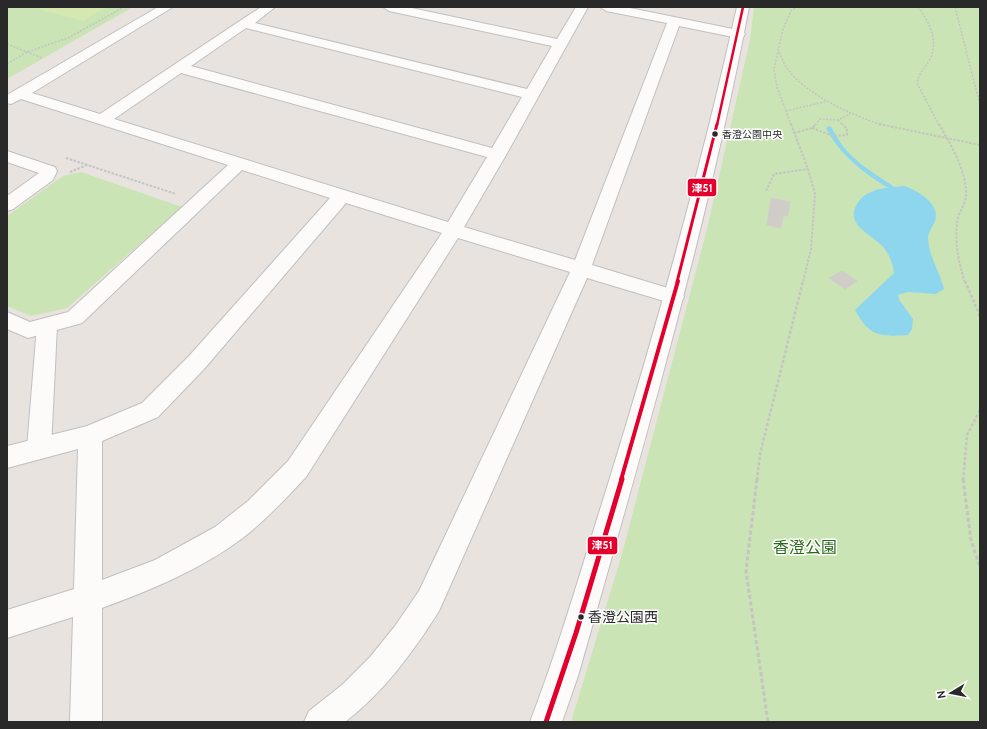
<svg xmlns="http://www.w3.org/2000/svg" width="987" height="729" font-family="Cabin,'Noto Sans JP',sans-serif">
<rect width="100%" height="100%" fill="#e8e3de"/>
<path fill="#cae4b5" d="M7 7H133L7 79Z
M754 7H980V722H571L622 554 707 229 750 40Z
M81 172 182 207 67 308 31 316 7 306V216L63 176Z"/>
<path fill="#d6e8b2" d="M37 7H107L84 21 41 10Z"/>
<path fill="#8ed6ed" d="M905 186C918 191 941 204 935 221 933 226 928 233 928 238 929 257 940 272 944 289L936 294 908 292 898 295 900 301 913 319 912 329 908 335C879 337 869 336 855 310L894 273C893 264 890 256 884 248 874 235 841 225 859 201 869 188 890 187 905 186Z"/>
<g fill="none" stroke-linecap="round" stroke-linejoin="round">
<path fill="#8ed6ed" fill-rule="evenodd" d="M829 126 831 127C835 133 838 139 842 145 856 163 875 174 893 186V188C887 189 882 184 877 181 855 166 838 151 826 128Z"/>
</g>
<path fill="#d0cdc9" stroke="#d3cfca" d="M771 198 790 202 788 216H783L781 228 767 225Z
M842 271 857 281 845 289 829 278Z"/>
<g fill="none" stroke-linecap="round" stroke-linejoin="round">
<g stroke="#c1bfc0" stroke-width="2">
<path id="pedestrian" d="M47 318 54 320 57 326 51 448 48 455 39 458 30 455 27 448 37 326 40 320Z"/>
</g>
<g stroke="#c1bfc0" stroke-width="2">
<path id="minor" d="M158 7H173L32 93 100 114 261 7H275L255 23 527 89 552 46 389 11 383 7H407L557 39 576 7H588L506 155 464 227 575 260 667 23 606 11 600 7H625L738 30 743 31 745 34 743 37 738 38 679 26 592 265 681 292 684 297 681 302 674 304 587 278 439 611C413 652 384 692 345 722H304L309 711 342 685 370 657 395 626 419 591 570 272 458 238 306 477C286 498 267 519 244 537 202 569 151 590 102 608V722H70L73 617 7 638V610L74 589 78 449 7 468V446L87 426 142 403 189 356 330 198 242 170 82 323 28 338 7 329V312L30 322 68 312 228 165 21 99 11 104 7 103V95ZM246 28 522 97 492 148 191 66ZM181 73 487 157 448 222 114 119ZM346 203 442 233 288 461 248 501 215 527 155 560 102 580V441L158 417 205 368Z
M7 151 55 167 57 171 53 180 13 209 7 211V196L39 173 7 162Z"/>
</g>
<g stroke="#c1bfc0" stroke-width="2">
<path id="tertiary" d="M737 7H749C706 234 641 454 578 676L562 722H530C560 644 583 563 608 484 657 326 701 168 737 7Z"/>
</g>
<path stroke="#c4c4c3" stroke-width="1.5" stroke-dasharray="2 1.5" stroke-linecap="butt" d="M918 7C929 21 939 41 930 59 925 68 919 72 917 83L939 125
M955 7 980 105
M7 44 42 58
M778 49C781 56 784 65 789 71 809 96 852 115 882 125
M7 64 27 52 68 38 124 7
M786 111 828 101
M838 120 843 125
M791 125 777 87 774 69 783 29 791 11 796 7
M815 125 820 119 838 120 850 114"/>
<path stroke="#c4c4c3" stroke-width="2" stroke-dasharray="2.5 1.5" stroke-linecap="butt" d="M791 124 808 169 815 194 811 249 803 282
M879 124 980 145
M939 124C950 144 967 171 966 195 966 203 960 210 958 218 954 239 958 262 965 282
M812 128 833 136 847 135V129L842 124
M794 133 812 128 816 124
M66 158 176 194
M70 172 87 165
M766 191 774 174 808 169"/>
<path stroke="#c4c4c3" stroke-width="2.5" stroke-dasharray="3 2" stroke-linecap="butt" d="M965 281 980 316
M757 480 760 454 803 281
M963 480 967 435 980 410"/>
<path stroke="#c4c4c3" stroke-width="3" stroke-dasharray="4 2.5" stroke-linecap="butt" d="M757 479 746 571 768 722
M963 479 971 540 980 567"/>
<use href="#pedestrian" fill="#fcfbfa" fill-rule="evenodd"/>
<use href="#minor" fill="#fcfbfa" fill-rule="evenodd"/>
<use href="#tertiary" fill="#fcfbfa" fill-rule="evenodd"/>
<g stroke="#fff" stroke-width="4.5">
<path id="bus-1-far3" d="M717 125 743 7"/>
</g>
<g stroke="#fff" stroke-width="5.5">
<path id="bus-1-far2" d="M677 282 717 124"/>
</g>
<g stroke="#fff" stroke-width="7">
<path id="bus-1-far1" d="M621 480 678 281"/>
</g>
<g stroke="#fff" stroke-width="8">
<path id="bus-1" d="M546 722 576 633 622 479"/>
</g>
<use href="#bus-1-far3" stroke="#e4002b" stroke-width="2.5"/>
<use href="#bus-1-far2" stroke="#e4002b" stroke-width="3"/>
<use href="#bus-1-far1" stroke="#e4002b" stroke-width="4"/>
<use href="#bus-1" stroke="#e4002b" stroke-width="5"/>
</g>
<g fill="#292929" stroke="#fff" stroke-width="1.5">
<circle cx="715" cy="134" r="3.5"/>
<circle cx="581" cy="617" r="3.5"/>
</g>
<g text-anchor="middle" stroke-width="3" stroke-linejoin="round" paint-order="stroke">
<g font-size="10" fill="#292929" stroke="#fff" text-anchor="start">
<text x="722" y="138">香澄公園中央</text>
</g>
<g font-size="14" fill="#292929" stroke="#fff" text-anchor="start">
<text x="588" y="622">香澄公園西</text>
</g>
<g font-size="16" fill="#296816" stroke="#fff">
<text x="805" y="553">香澄公園</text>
</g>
</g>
<g stroke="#fff" stroke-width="1.5">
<rect x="687" y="178" width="30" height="19" rx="4" fill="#e4002b"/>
<rect x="587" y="536" width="31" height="19" rx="4" fill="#e4002b"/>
</g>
<g font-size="11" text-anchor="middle" font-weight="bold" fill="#fff">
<text x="702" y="192">津51</text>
<text x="602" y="549">津51</text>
</g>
<rect width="987" height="729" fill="none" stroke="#292929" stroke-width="16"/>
<g transform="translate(951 693) rotate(260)" stroke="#ffffff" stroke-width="3" paint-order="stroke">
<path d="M0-3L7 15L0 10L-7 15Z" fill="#292929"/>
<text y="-6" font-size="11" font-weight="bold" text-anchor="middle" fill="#292929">N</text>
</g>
</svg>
